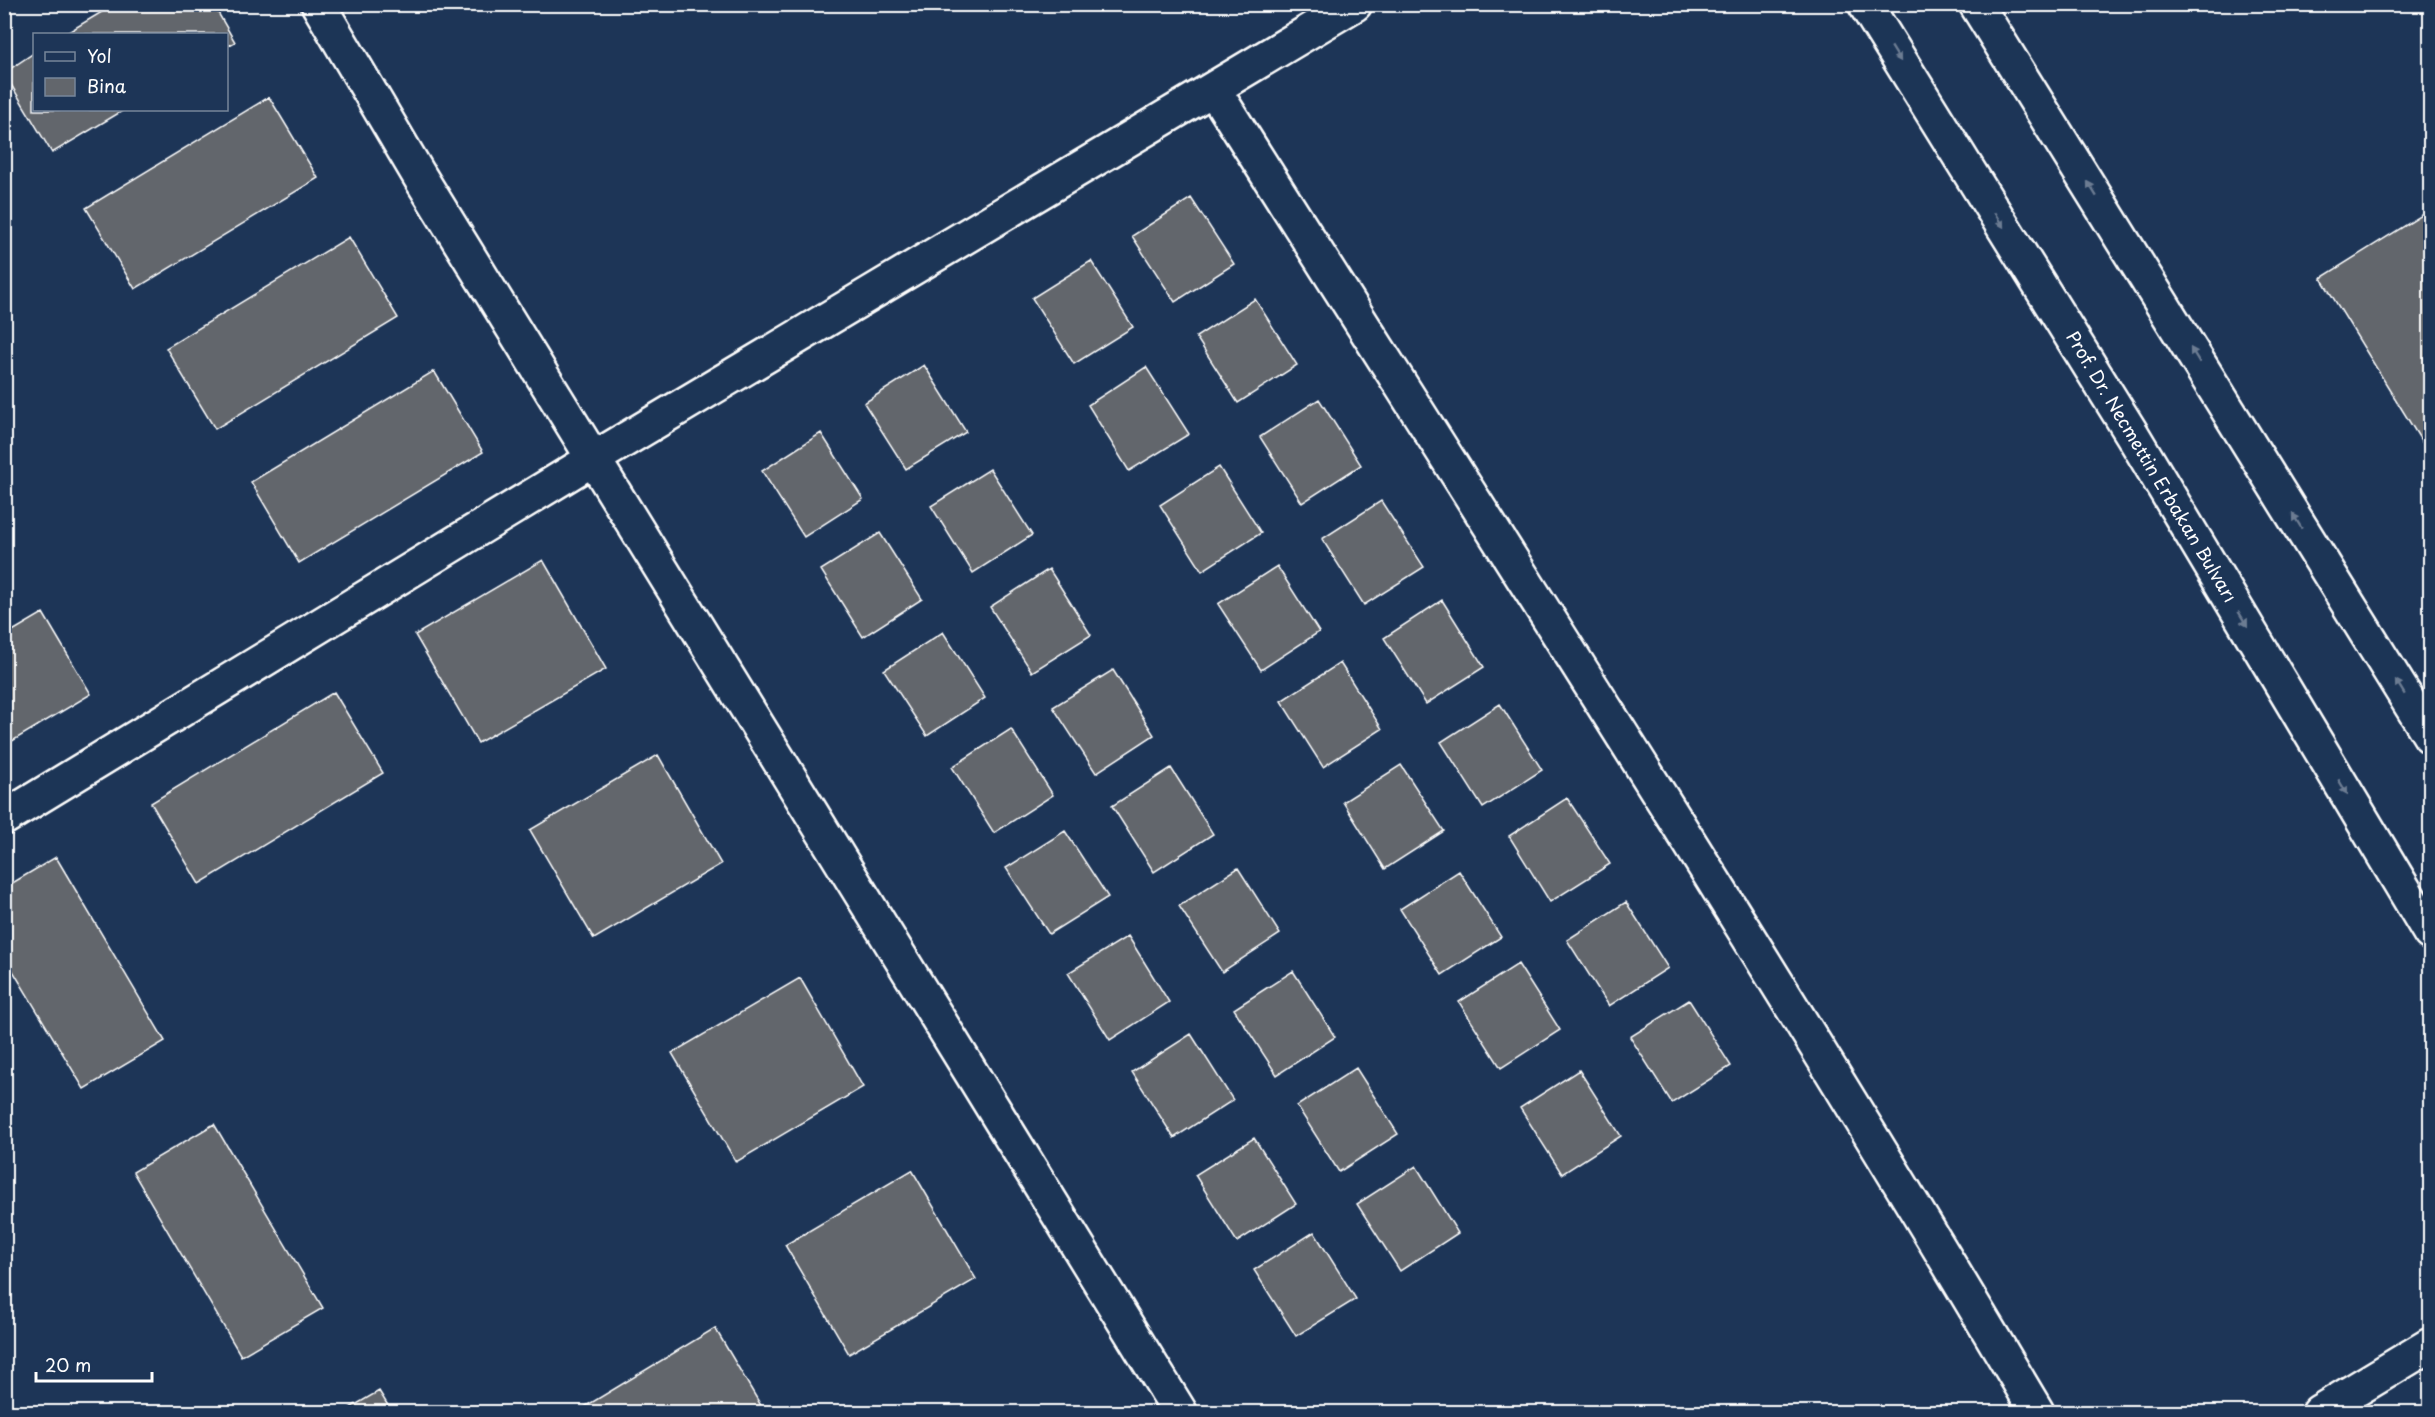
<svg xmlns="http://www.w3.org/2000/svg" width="2435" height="1417" font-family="'Playpen Sans',sans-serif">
<rect width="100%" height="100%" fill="#1d3557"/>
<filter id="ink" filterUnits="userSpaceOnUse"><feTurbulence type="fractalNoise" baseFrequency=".0167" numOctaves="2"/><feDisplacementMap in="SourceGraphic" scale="12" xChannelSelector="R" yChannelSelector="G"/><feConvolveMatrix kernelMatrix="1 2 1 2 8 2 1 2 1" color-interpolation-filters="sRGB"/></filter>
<g filter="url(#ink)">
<path fill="#62666c" stroke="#fff" stroke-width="1.5" d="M115 4H213L235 42 226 47V34H65Z
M34 53V110H124L52 153 4 73Z
M269 97 318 178 135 289 86 208Z
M1191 198 1234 264 1175 302 1132 236Z
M2430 210V455L2321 278Z
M349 237 398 318 215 429 166 348Z
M1091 261 1133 327 1074 364 1032 298Z
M1255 299 1297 365 1238 403 1196 337Z
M924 365 966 432 906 469 864 403Z
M1146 367 1189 434 1129 471 1088 405Z
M434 371 483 452 299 563 251 482Z
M1319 399 1361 465 1302 503 1260 437Z
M821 433 863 499 804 537 762 471Z
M1219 467 1261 533 1202 571 1160 505Z
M990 469 1032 535 973 573 931 506Z
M1381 501 1424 567 1364 605 1322 539Z
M880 533 922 599 863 637 821 570Z
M543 560 606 669 478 743 415 635Z
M1277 566 1319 632 1261 670 1218 604Z
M1049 569 1091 635 1032 672 990 607Z
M1442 600 1484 667 1426 704 1384 638Z
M43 613 91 694 4 746V636Z
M943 632 985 698 927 736 884 670Z
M1340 663 1382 729 1323 767 1281 701Z
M1113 670 1154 735 1096 773 1053 707Z
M334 692 383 773 199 884 151 803Z
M1500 704 1542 770 1483 808 1441 742Z
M1011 729 1053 795 994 833 952 767Z
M658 755 721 864 594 939 530 830Z
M1401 765 1444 831 1385 869 1343 802Z
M1171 768 1213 834 1154 872 1112 806Z
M1567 798 1610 864 1550 902 1509 836Z
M1065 831 1108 897 1049 934 1006 868Z
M56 857 165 1041 84 1089 4 956V888Z
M1238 868 1280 934 1222 972 1179 906Z
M1459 871 1501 937 1442 975 1400 909Z
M1626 902 1668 968 1609 1006 1567 940Z
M1128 936 1169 1002 1110 1040 1068 973Z
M1518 964 1560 1030 1501 1068 1459 1002Z
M1293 971 1335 1037 1277 1075 1234 1009Z
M800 978 863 1087 736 1162 672 1053Z
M1689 1000 1731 1066 1672 1103 1630 1037Z
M1191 1034 1233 1100 1174 1138 1132 1072Z
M1356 1068 1398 1134 1339 1172 1297 1106Z
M1579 1070 1621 1136 1562 1174 1520 1108Z
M214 1124 323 1308 241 1356 133 1172Z
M1254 1138 1296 1204 1237 1242 1195 1175Z
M1416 1166 1458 1233 1400 1271 1357 1204Z
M912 1170 976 1279 849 1354 785 1245Z
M1314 1232 1356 1299 1296 1336 1254 1270Z
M715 1328 763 1409 758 1412H576Z
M379 1391 392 1412H343Z"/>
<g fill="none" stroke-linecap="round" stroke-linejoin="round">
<g stroke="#fff" stroke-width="38">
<path id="street" d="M318 4 420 177 1180 1412
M1214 90C1491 529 1773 965 2037 1412
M4 818 593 459 1355 4
M2319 1412 2430 1345"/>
</g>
<g stroke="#fff" stroke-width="38">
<path id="primary" d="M1865 4 2132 434 2430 933
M1976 4 2430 736"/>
</g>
<use href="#street" stroke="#1d3557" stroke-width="33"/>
<use href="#primary" stroke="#1d3557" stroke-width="33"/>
</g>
<defs><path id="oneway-solid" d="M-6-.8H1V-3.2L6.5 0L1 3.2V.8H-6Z" transform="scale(1.5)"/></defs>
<g fill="#6c7c92">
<use href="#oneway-solid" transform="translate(1896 54) rotate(58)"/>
<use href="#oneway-solid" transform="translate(2092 189) rotate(-122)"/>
<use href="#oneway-solid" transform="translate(1999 220) rotate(58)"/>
<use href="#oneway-solid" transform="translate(2195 355) rotate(-122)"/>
<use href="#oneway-solid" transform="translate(2297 521) rotate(-122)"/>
<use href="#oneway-solid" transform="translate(2243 619) rotate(59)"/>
<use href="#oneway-solid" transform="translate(2400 687) rotate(-122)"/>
<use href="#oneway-solid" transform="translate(2343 787) rotate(59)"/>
</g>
</g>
<g text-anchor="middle" stroke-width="4.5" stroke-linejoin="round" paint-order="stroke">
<g font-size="18" fill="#fff" stroke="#1d3557">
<text transform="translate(2151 467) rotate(59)" y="6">Prof. Dr. Necmettin Erbakan Bulvarı</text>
</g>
</g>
<rect width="2435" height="1417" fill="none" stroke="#1d3557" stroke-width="24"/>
<rect x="12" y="12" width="2411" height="1393" fill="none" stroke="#fff" stroke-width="2" filter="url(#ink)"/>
<rect x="33" y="33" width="195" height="78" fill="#1d3557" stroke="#77869a" stroke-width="1.5"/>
<rect x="45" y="52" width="30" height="9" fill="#1d3557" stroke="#77869a" stroke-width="1.5"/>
<text x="87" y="63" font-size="18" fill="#ffffff">Yol</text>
<rect x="45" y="78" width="30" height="18" fill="#62666c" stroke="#77869a" stroke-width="1.5"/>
<text x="87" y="93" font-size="18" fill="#ffffff">Bina</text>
<path d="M36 1372v9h116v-9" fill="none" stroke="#ffffff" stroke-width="3"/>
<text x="45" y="1372" font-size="18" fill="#ffffff" stroke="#1d3557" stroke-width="4.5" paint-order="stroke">20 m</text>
</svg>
